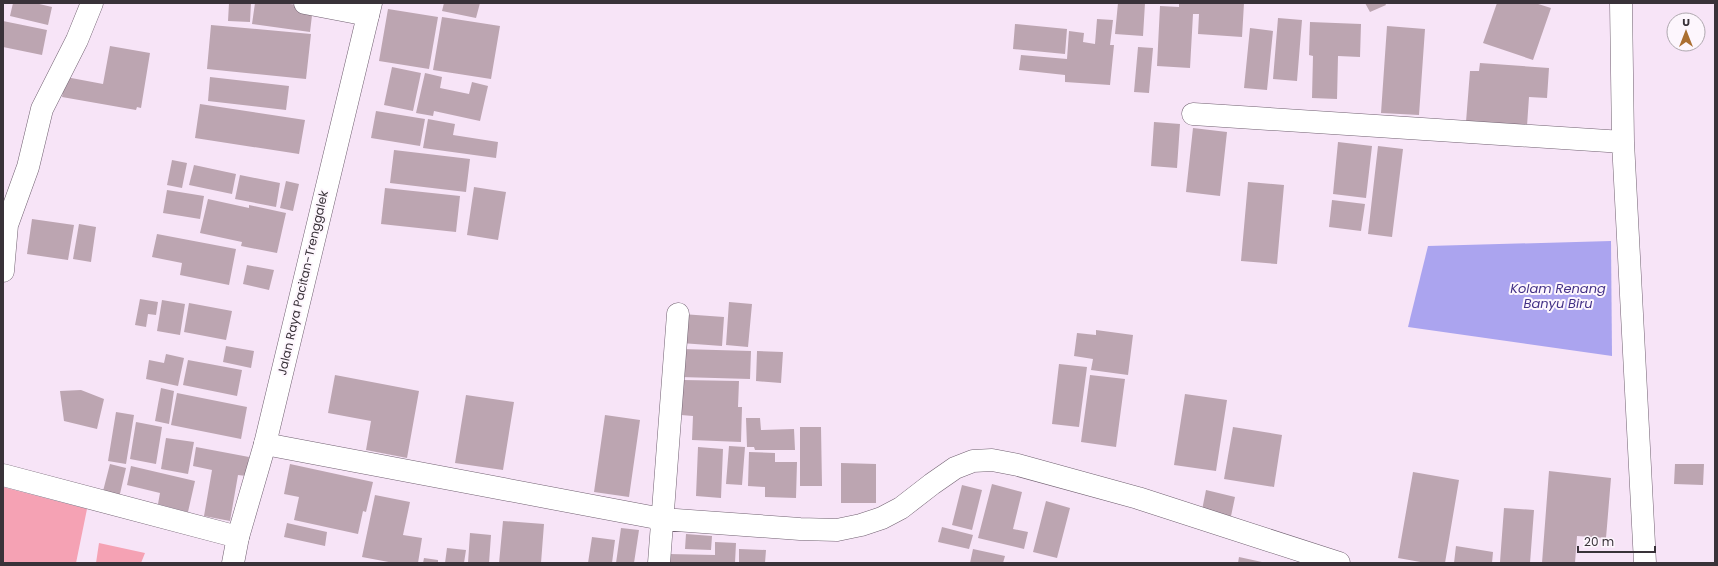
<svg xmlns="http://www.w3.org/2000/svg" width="1718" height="566" font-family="Poppins,sans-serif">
<rect width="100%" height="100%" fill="#f7e4f7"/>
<path fill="#f5a2b4" d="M3 487 87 509 76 563H3Z
M99 543 145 553 141 563H96Z"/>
<path fill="#aba4ef" d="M1611 241 1612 356 1408 327 1428 246Z"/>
<path fill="#bca5b1" d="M13 3H35L52 7 48 25 10 16Z
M229 3H251L250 22 228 21Z
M255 3H282L313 7 310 32 252 24Z
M444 3H480L476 18 442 11Z
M1118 3H1145L1143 36 1115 34Z
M1179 3H1244L1242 37 1198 34 1199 14H1193L1190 68 1157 66 1160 6 1179 7Z
M1365 3H1385L1386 5 1370 12Z
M1497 3H1535L1551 8 1533 60 1483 43Z
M388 9 438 17 429 69 379 61Z
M442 17 500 26 491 79 433 70Z
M1278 18 1302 20 1297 81 1273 79Z
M1097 19 1113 20 1110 45H1114L1110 85 1065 82V75L1019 70 1021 55 1067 59 1069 31 1084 33 1083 42 1095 44Z
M3 21 47 30 42 55 3 47Z
M1310 22 1361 24 1360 57 1338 56 1337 99 1312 98 1313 56 1309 55Z
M1015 24 1067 29 1065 54 1013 49Z
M211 25 311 34 306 79 207 69Z
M1387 26 1425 29 1419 115 1381 113Z
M1250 28 1273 31 1267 90 1244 88Z
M110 46 150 53 141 108 137 107 136 110 62 97 66 77 103 84Z
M1138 47 1153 48 1149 93 1134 92Z
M1480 63 1549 68 1547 98 1529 97 1527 126 1466 122 1470 71H1479Z
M392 67 421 73 413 111 384 105Z
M425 73 442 77 440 88 469 94 472 82 488 86 480 121 434 111 433 116 416 113Z
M210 77 289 86 286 110 208 101Z
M200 104 305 120 299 154 195 138Z
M376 111 425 119 420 146 371 138Z
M428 119 455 124 453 135 498 142 496 158 423 148Z
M1154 122 1180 124 1177 168 1151 166Z
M1193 128 1227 132 1220 196 1186 192Z
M1338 142 1372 146 1366 198 1333 194Z
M1378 146 1403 149 1392 237 1368 234Z
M394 150 470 159 466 192 390 183Z
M172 160 187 163 182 188 167 185Z
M194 165 236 174 232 194 189 185Z
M240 175 280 183 276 207 235 199Z
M286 181 299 184 293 211 280 208Z
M1248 182 1284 185 1277 264 1241 261Z
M474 187 506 192 498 240 467 235Z
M385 188 460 196 456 232 381 224Z
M167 190 204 196 200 219 163 213Z
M208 199 249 208V205L286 213 277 253 241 246 242 242 200 233Z
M1332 200 1365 204 1361 231 1329 227Z
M32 219 74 225 68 260 27 254Z
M79 224 96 227 91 262 73 259Z
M157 234 236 249 229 285 180 275 182 263 152 257Z
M247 265 274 270 269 290 243 284Z
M140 299 158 302 156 315 148 314 146 327 135 325Z
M162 300 185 304 180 335 157 331Z
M729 302 752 304 748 347 726 345Z
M189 303 232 311 226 340 184 332Z
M682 314 724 317 722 346 681 343Z
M1096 330 1133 335 1128 375 1091 370 1093 359 1074 356 1077 333 1096 335Z
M226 346 254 351 251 368 223 362Z
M681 349 751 351 750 379 680 377Z
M757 351 783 352 781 383 756 381Z
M166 354 184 358 178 386 146 379 149 360 164 363Z
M188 360 242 370 237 396 183 385Z
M1059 364 1087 367 1079 427 1052 424Z
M335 375 419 391 407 458 366 450 371 421 328 413Z
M1090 375 1125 379 1116 447 1081 442Z
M683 380 739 381 738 407H742L741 442 692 440 693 416 681 415Z
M161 388 174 391 169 424 155 421Z
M81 390 104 399 97 429 64 421 60 391Z
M177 393 247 407 241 439 171 425Z
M1185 394 1227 400 1216 471 1174 465Z
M466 395 514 402 503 470 455 463Z
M116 412 134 415 126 464 108 461Z
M605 415 640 420 629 497 594 492Z
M746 418H760L761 430 794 429 795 450H755L754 447H747Z
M136 422 162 427 156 464 130 459Z
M800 427H821L822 486H800Z
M1233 427 1282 435 1274 487 1224 479Z
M166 438 194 442 188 474 161 469Z
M729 446 745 447 742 485 726 484Z
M196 447 249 457 246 476 238 475 230 521 204 516 212 470 193 466Z
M698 447 723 449 721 498 696 496Z
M749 452 775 453V462H797L796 498 765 497V487L748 486Z
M841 463 876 464V503H841Z
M110 464 126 468 119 498 102 495Z
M290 464 373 482 366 512 363 511 358 534 294 520 299 497 284 494Z
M1675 464H1704L1703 485 1674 484Z
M131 466 195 481 188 512 158 504 160 493 127 485Z
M1549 471 1611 478 1606 538 1577 536 1575 563H1542Z
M1413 472 1459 480 1445 563H1426L1398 558Z
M992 484 1022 492 1013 529 1028 532 1024 549 978 538Z
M962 485 982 490 972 530 952 525Z
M1206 490 1235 497 1230 521 1201 515Z
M375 495 410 502 403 535 422 538 418 563H394L362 557Z
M1046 501 1070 508 1057 558 1033 552Z
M1504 508 1534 510 1530 563 1500 562Z
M503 521 544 524 541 563H499Z
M287 523 327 532 325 546 284 537Z
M942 527 973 535 969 549 938 542Z
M621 528 639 530 634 563H616Z
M470 533 491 535 489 563H468Z
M686 534 712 536 711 550 685 549Z
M592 537 615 540 612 563H588Z
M715 542 736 543 735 563H668V554L715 555Z
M1456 546 1493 552 1492 563H1454Z
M447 548 466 550 464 563H445Z
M739 549 766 550 765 563H739Z
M973 549 1005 556 1003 563H970Z
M1239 557 1262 562V563H1238Z
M424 558 438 560V563H423Z"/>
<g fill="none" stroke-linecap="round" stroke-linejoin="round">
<g stroke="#716171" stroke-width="23">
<path id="minor" d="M305 3 368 15
M1621 3 1623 142 1645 563
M1193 114 1623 142
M3 271 7 225 28 167 42 109 77 40 92 3
M265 444 662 519 800 529 837 530 861 525 882 518 901 508 932 484 955 468 973 461 992 460 1018 465 1138 498 1339 563
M3 475 238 537
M659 563 678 314"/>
</g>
<g stroke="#716171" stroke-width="23">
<path id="highway" d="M233 563 238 537 265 444 371 3"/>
</g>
<use href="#minor" stroke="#fff" stroke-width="22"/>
<use href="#highway" stroke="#fff" stroke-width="22"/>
</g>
<g text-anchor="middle" stroke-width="4" stroke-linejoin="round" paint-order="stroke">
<g font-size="12" fill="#393239" stroke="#fdf6fd">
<text transform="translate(303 283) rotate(-77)" y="4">Jalan Raya Pacitan-Trenggalek</text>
</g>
<g font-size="13" font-style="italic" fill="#433186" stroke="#fdf6fd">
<text x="1558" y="293">Kolam Renang<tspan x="1558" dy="15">Banyu Biru</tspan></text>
</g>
</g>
<rect width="1718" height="566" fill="none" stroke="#393239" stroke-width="8"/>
<g transform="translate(1686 32)"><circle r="19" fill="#fdf6fd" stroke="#afa8af"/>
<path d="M0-3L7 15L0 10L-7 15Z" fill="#ab6f31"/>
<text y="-6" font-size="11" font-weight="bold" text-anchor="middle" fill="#393239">U</text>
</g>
<path d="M1578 546v6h77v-6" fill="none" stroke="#393239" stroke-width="2"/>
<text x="1584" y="546" font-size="12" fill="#393239" stroke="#fdf6fd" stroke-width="3" paint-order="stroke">20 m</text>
</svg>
